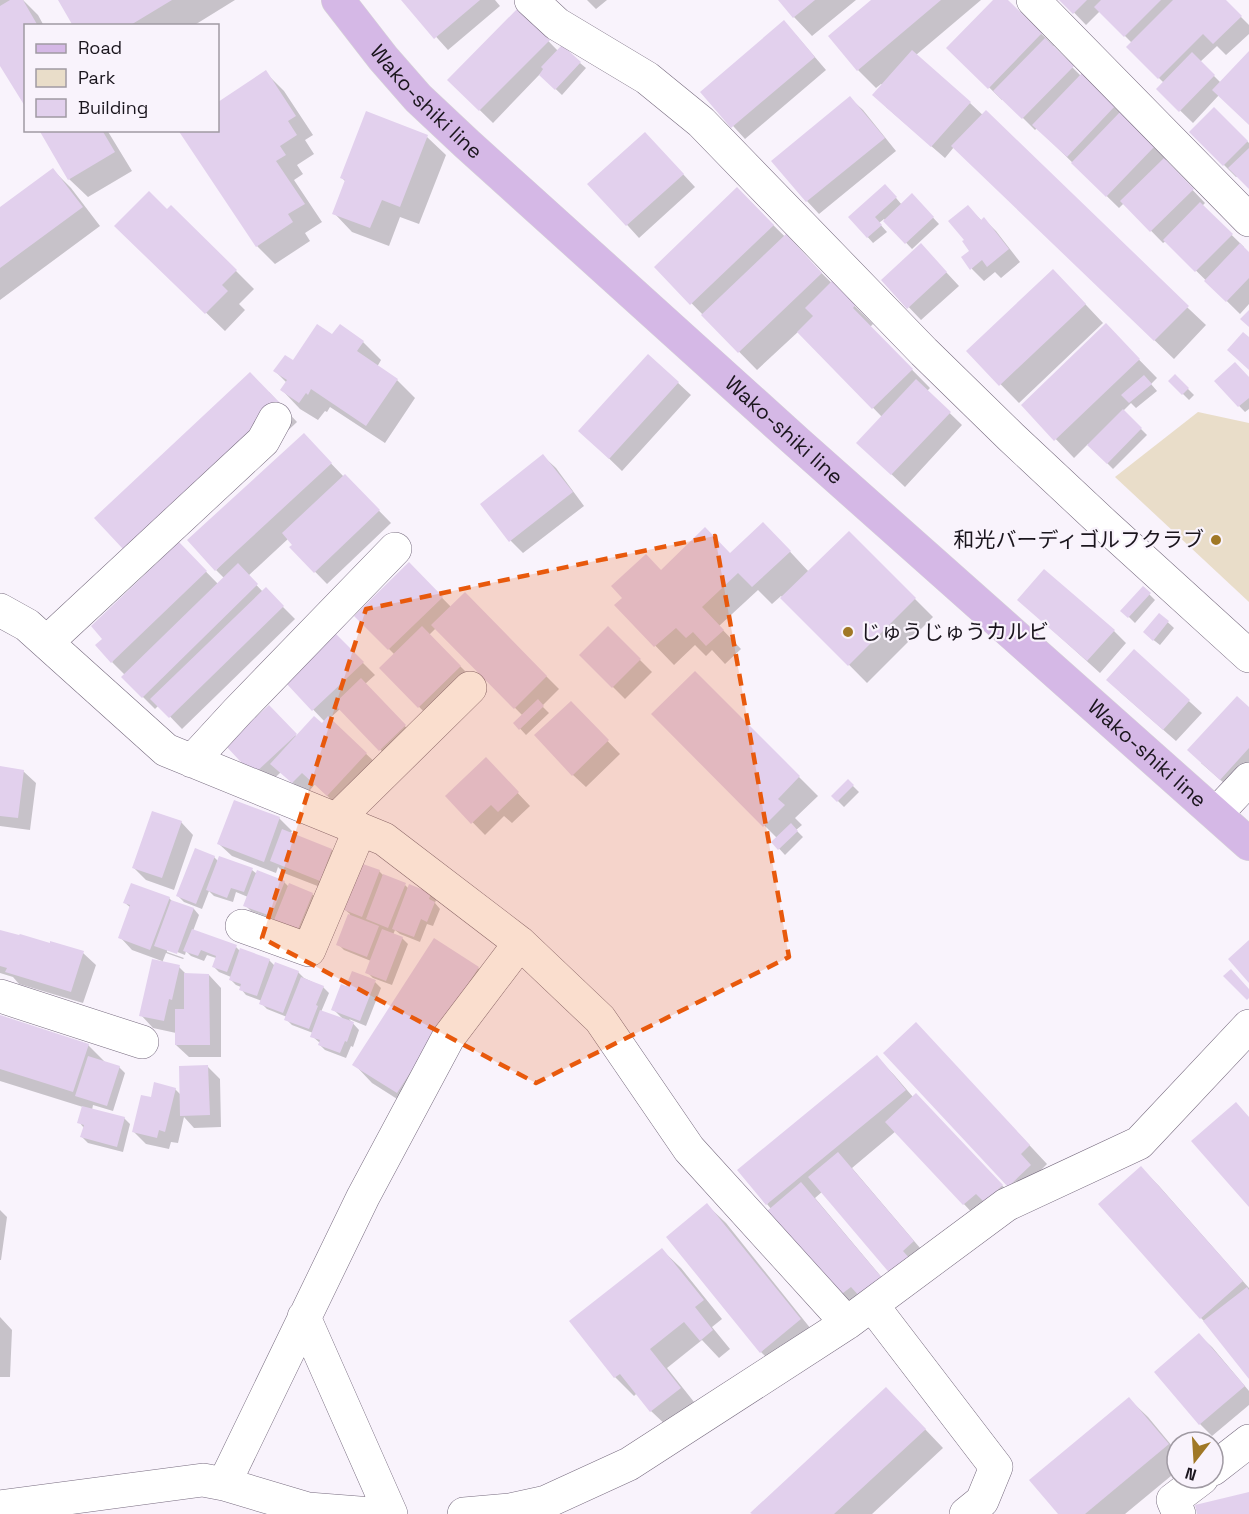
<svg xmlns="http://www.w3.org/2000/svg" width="1249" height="1514" font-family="'Space Grotesk','Noto Sans JP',sans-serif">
<rect width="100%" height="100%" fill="#f9f3fc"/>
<path fill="#e9ddc9" d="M1198 412 1249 423V602L1115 477Z"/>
<path fill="#0003" d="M0 0H23L38 15 44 26H26L0 63Z
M59 0H235L193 26H75Z
M403 0H495L500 6 448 50Z
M587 0H607L596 9Z
M780 0H856L812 36 794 17Z
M873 0H981L916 55 970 103 1206 325 1174 359 954 147 945 158 886 107 883 85 881 84 876 88 858 70Z
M996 0H1006L1054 46 1052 47 1081 76 1127 119 1126 120 1166 159 1165 161 1205 203 1202 206 1244 247 1243 248 1249 254V304L1240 314 1166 241 1163 243 1124 203 1119 208 1037 128 1035 130 1003 98 1002 100 949 48Z
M1062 0H1224L1249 25V34L1226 55 1217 46 1200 62 1221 83 1249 53V124L1219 95 1193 123 1158 89 1164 83 1128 47 1132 43 1100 11 1086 25Z
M518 10 558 51 580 63 586 68 562 95 540 74 493 123 449 80Z
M796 35 826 70 745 139 702 92Z
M265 72 284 91 313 135 305 140 314 154 297 165 303 174 294 180 322 222 305 233 310 241 275 264 257 246 218 130V104Z
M850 98 863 110 896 151 819 214 807 201 773 161Z
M1214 109 1249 143V187L1238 176 1236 177 1191 132Z
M40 130H107L132 171 88 197 69 179Z
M427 137 446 155 419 224 400 217 389 246 352 232 334 213 346 182 342 178Z
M657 146 695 187 639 238 590 184Z
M53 170 71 188 100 226 0 300V209Z
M891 192 902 205 912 195 939 224 912 249 884 219 879 223 887 232 873 243 850 217Z
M968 207 982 221 984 219 996 231 1020 262 1001 278 995 272 984 281 972 269Z
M756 208 873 324 870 327 930 388 927 391 962 425 905 487 871 455 882 417 799 331 757 370 656 267Z
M135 244 236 271 254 289 239 304 245 310 225 331Z
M933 258 959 286 921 320 883 280Z
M1071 289 1103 323 1019 403 968 351Z
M1106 326 1157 378 1151 384 1157 391 1136 408 1131 403 1123 411 1147 435 1113 469 1088 444 1074 458 1023 405Z
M333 336 363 342 381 360 377 367 397 380 415 398 385 443 330 407 327 412 325 411 318 420 300 409 282 390 287 383 275 371 293 362Z
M649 356 691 395 622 471 593 443Z
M1175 376 1194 395 1189 400 1170 381Z
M1249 379V409L1245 412 1216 382Z
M269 392 297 422 143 566Z
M322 454 344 477 345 476 391 523 327 584 292 548 294 545 289 538 248 576 263 592 266 590 295 619 182 729 159 705 155 709 123 677 125 675 112 662 179 544 218 584 224 578 216 570Z
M543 456 556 468 584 506 523 553 511 541 482 504Z
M849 533 933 617 867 683 781 596 772 604 758 590 719 626 741 649 725 664 712 650 706 656 695 645 674 665 616 605 661 571 781 542 809 572Z
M409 564 452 608 465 595 559 689 542 706 549 713 526 735 515 723 523 716 436 628 429 635 473 679 431 719 381 668 395 655 356 616Z
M1143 588 1155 600 1135 623 1123 611Z
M1019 600 1114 631 1126 643 1100 673Z
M1160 615 1174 628 1160 645 1151 638Z
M608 628 652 672 625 699 581 655Z
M336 636 375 675 365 684 417 739 392 762 341 708 329 719 379 766 340 808 315 784 306 795 281 772 266 786 254 774 281 719 297 737 322 725 325 722 287 682Z
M1134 651 1202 713 1176 741 1120 692Z
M695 673 818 796 795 818 802 825 796 830 803 837 785 855 773 842 777 838 653 714Z
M571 703 620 754 586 787 573 775Z
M1249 709V774L1233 791 1201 763Z
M0 768 23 771 36 783 30 830 0 826Z
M498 772 530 806 512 823 504 816 485 835 447 796Z
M848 781 859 792 844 807 833 796Z
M279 818 292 831 290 834 332 850 344 863 333 892 284 873 278 867 276 873 232 856 219 844Z
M181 822 193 835 174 890 146 880 134 868Z
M214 857 219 862 252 870 257 874 284 882 289 887 312 894 318 900 302 939 276 920 251 911 245 905 248 897 236 892 233 902 214 896 209 891 202 909 184 902 178 896Z
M379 871 385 877 405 885 409 889 430 894 436 900 435 903 440 909 433 926 427 924 420 942 400 934 395 930 393 935 402 938 408 944 392 985 373 978 367 972 371 961 344 950 338 944 350 914 344 909Z
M169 898 173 902 194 909 199 915 193 931 236 947 240 951 269 960 275 966 298 972 304 978 323 987 329 993 321 1012 344 1020 333 1009 347 988 375 982 381 988 366 1026 349 1019 359 1030 353 1047 351 1046 346 1058 325 1050 319 1044 320 1043 312 1036 313 1033 292 1025 286 1019 287 1017 267 1009 261 1003 262 1001 246 995 241 989V987L236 985 230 979 231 977 219 972 214 967 216 958 207 955 204 961 191 956 186 951 185 955 167 948V952L184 958 183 959 166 953 162 963 179 967 187 975H209L221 988V1057H189L176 1045V1033L153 1028 141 1015 162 961 132 950 120 937 131 908 125 903Z
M0 931 83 953 96 965 83 1003 19 984 13 977 0 973Z
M435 940 478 968 497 987 416 1111 372 1083 354 1064Z
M0 1017 88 1045 106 1063 119 1067 125 1073 113 1111 93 1105 92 1110 124 1118 130 1124 123 1152 88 1143 82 1137 84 1128 79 1122 83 1107 0 1081Z
M934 1043 1047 1164 1038 1173 1027 1205 885 1053Z
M877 1057 895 1076 913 1097 928 1107 1014 1198 976 1217 896 1131 852 1168 926 1255 914 1264 823 1191 815 1198 894 1292 852 1307 767 1204Z
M208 1067 220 1079 221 1127 194 1128 184 1117 178 1143 171 1142 169 1149 146 1144 134 1132 175 1089 181 1095Z
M1141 1168 1159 1186 1249 1288V1377L1208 1325 1201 1318Z
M707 1205 726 1223 819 1339 779 1370 761 1352Z
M0 1210 7 1217 1 1260H0Z
M662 1250 681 1268 722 1319 712 1327 730 1349 719 1358 702 1340 667 1368 698 1407 670 1429 651 1411 637 1393 634 1396 615 1377 571 1321Z
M0 1317 12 1330 10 1377H0Z
M1199 1335 1212 1347 1249 1391V1405L1212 1436 1200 1424Z
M1129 1399 1148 1417 1177 1452V1471L1125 1514H1060Z
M904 1407 943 1448 872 1514H754Z"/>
<path fill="#e2d0ed" d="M10 0H23L38 26H26V108L0 66V6Z
M58 0H172L129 26H73Z
M401 0H480L434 39Z
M778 0H815L793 18Z
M871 0H941L857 71 828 36Z
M993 0H1008L1042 33 988 89 946 48Z
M1059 0H1087L1073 14Z
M1101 0H1161L1124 37 1094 7Z
M1173 0H1226L1242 16 1213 44 1203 34 1158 79 1126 47Z
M518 8 550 40 479 111 447 80Z
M784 20 815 57 731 128 700 92Z
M1045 38 1074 66 1022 119 993 91Z
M562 45 581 62 555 90 539 75 543 69 541 67Z
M912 50 971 102 931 147 872 95Z
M1249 51V125L1212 90Z
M1192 52 1215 75 1179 112 1156 89Z
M266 70 296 116 288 121 297 135 280 146 286 155 276 161 305 204 288 214 293 222 256 247 178 130H218V102Z
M1082 73 1116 105 1067 157 1032 125Z
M850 96 885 138 806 202 771 161Z
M1214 107 1248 141 1223 166 1189 132Z
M986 110 1189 306 1154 341 951 146Z
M366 111 428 135 400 207 382 200 370 228 332 214 345 180 340 178Z
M1120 112 1155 146 1106 197 1071 163Z
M39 130H102L115 152 68 180Z
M645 132 684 174 626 226 587 184Z
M1249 148V189L1228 168Z
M1164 158 1194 189 1150 232 1120 201Z
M53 168 83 207 0 268V207Z
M885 184 897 197 875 217 882 225 867 238 848 217Z
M737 187 774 225 690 305 654 267Z
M149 191 167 209 171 205 237 270 222 285 228 291 205 314 114 226Z
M912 193 934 217 905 244 883 221Z
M1200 202 1233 234 1195 272 1163 240Z
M968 205 981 220 984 217 1009 249 987 267 982 260 970 270 961 257 969 251 962 241 964 240 948 221Z
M786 234 822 273 738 353 701 315Z
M921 243 947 272 907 309 881 280Z
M1240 243 1249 252V278L1226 302 1204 281Z
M1053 269 1086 304 999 386 966 351Z
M833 280 856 304 853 308 913 369 872 409 797 332 813 316 805 308Z
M1249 310V327L1240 319Z
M1106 323 1140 359 1054 441 1021 405Z
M317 324 332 334 340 324 364 341 357 351 398 379 366 426 311 389 308 395 306 393 299 403 280 390 287 380 273 371 285 355 293 360Z
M1243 332 1249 337V370L1227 350Z
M648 354 679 382 609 459 578 431Z
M1235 362 1249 377V398L1238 407 1214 381Z
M250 372 280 403 123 549 94 518Z
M1175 374 1189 388 1182 395 1168 381Z
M1144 375 1152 384 1129 403 1121 395Z
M916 379 951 412 891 475 856 443Z
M1123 409 1142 428 1107 464 1087 445Z
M304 433 332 463 215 571 187 540Z
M543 454 573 492 509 542 480 504Z
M345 474 380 510 314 573 289 547 292 545 282 533Z
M763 522 791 551 752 587 738 573 702 607 724 630 706 646 693 632 686 638 676 628 654 647 614 605 622 598 611 586 646 554 661 570 705 527 730 553Z
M849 531 916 598 848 666 780 598Z
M179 542 207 571 111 663 95 645 102 639 91 626Z
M409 562 443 597 388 650 354 616Z
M238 563 258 584 142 698 121 677Z
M1044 569 1115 630 1087 661 1017 600Z
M1143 586 1151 593 1128 618 1120 611Z
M266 587 284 606 169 718 150 699Z
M465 592 547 676 514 709 431 625Z
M1159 613 1169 621 1153 641 1143 632Z
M422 626 461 666 418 708 379 668Z
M608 626 641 659 612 688 579 655Z
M336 634 364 662 312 711 285 682Z
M1134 649 1190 700 1163 730 1106 680Z
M695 671 800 776 778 799 785 805 763 827 651 714Z
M361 678 406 725 379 751 334 704Z
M1237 696 1249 707V748L1220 780 1187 750Z
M538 699 544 706 519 730 513 723Z
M571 701 609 740 572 776 534 735Z
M269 705 297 734 253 775 225 745Z
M314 716 322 723 328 716 367 753 327 796 302 773 292 783 270 764Z
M486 757 519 792 498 812 491 805 471 824 445 796Z
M0 766 24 770 18 818 0 816Z
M848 779 854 785 837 802 831 796Z
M234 800 280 817 264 862 217 844Z
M152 811 182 821 162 878 132 868Z
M791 823 798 831 778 850 771 842Z
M282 829 332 849 320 881 270 861Z
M195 848 215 856 196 904 176 896Z
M219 856 253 868 244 892 231 888 227 898 206 890Z
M360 863 380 870 362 917 342 909Z
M257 870 285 881 271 916 243 906Z
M383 874 406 883 388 928 366 919Z
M131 883 170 897 150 950 118 938 130 905 123 903Z
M289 883 313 893 296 934 272 925Z
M409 884 431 893 429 899 435 902 427 922 421 919 414 937 392 929Z
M171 900 194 908 177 954 154 946Z
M348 914 379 926 367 957 336 945Z
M192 929 237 945 227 972 212 967 216 956 201 950 198 956 183 951Z
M382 929 403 937 386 981 365 973Z
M0 930 19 935 20 934 50 943V941L84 951 71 992 5 972 7 968 0 966Z
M434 938 479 967 397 1093 352 1065Z
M1249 940V983L1228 959Z
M240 948 270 959 257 996 239 990 241 984 229 980Z
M152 959 180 965 172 1000 169 999 164 1021 139 1016Z
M275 962 299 971 283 1013 259 1004Z
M1231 969 1249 989V998L1247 1000 1223 976Z
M352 971 376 980 360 1021 331 1010 341 984 346 986Z
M184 973 209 974 210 1045H175V1009H184Z
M301 977 324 986 316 1005 318 1006 309 1029 284 1020Z
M320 1010 354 1022 347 1042 345 1041 340 1053 318 1045 320 1040 310 1037Z
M0 1015 89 1044 73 1092 0 1069Z
M916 1022 1030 1145 1021 1154 1031 1165 1008 1187 883 1053Z
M877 1055 906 1090 766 1205 737 1170Z
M88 1056 120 1066 107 1106 75 1096Z
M208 1065 210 1115 180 1116 179 1066Z
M154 1082 176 1088 165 1132 159 1130 157 1138 132 1132 141 1095 151 1097Z
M916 1093 1003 1185 984 1202 976 1194 963 1205 885 1122Z
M1236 1102 1249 1117V1207L1191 1141Z
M82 1106 125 1117 117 1147 80 1137 84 1125 77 1123Z
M838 1152 914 1241 903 1251 911 1260 892 1276 808 1177Z
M1141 1166 1243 1281 1200 1319 1098 1204Z
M801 1182 883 1279 861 1298 851 1287 839 1296 767 1211Z
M707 1203 801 1319 760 1353 666 1237Z
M662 1248 704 1300 695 1307 713 1330 700 1341 684 1322 650 1349 681 1388 650 1412 620 1374 614 1378 569 1321Z
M1247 1287 1249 1290V1379L1203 1321Z
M1199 1333 1245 1386 1199 1425 1154 1372Z
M886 1387 926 1429 834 1514H752L750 1513Z
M1129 1397 1169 1444 1085 1514H1058L1029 1480Z
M1249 1492V1514H1197L1195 1505Z"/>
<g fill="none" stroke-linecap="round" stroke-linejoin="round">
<g stroke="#776b7f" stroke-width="34">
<path id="minor" d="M531 0 557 24 647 78 701 122 924 352 1011 437 1105 525 1249 656
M1033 0 1249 220
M0 610 27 625 166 750 384 839 520 943 600 1019 689 1149 847 1323
M47 642 263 441 275 419
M192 761 238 711 395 549
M1216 814 1249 779
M337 819 470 688
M242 926 309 950 360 829
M0 996 142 1042
M872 1305 996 1467 982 1501 966 1514
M304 1317 391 1514
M1213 1469 1249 1441
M224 1484 363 1197 448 1038 520 943
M0 1507 203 1480 224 1484 308 1509 372 1514
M464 1514 510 1510 546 1502 629 1464 847 1323 1006 1205 1139 1143 1249 1026
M1179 1514 1173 1500 1202 1478"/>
</g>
<g stroke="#d6d5d6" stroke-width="34">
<g id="major">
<path id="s1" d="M338 0 383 58 418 98 467 144 798 443 1249 844"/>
</g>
</g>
<use href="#minor" stroke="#fff" stroke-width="33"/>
<use href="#major" stroke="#d5b8e6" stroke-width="33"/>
</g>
<path fill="#e8590c" fill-opacity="0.2" stroke="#e8590c" stroke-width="4.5" stroke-dasharray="12 8" stroke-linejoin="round" d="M715 536 789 957 536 1083 262 938 366 609Z"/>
<g fill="#a07826" stroke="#f9f3fc" stroke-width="2">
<circle cx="1216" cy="540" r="6"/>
<circle cx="848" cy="632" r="6"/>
</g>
<g text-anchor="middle" stroke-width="4.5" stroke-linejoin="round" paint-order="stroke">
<g font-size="21" fill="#1a151d" stroke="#f9f3fc">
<text dy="7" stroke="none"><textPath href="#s1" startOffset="135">Wako-shiki line</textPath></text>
<text dy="7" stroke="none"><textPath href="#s1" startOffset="621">Wako-shiki line</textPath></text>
<text dy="7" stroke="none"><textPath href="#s1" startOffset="1107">Wako-shiki line</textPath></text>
</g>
<g font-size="21" fill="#1a151d" stroke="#f9f3fc" text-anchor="end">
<text x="1204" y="547">和光バーディゴルフクラブ</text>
<text x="860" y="639" text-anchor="start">じゅうじゅうカルビ</text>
</g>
</g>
<rect x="24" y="24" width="195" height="108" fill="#f9f3fc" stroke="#a09aa3" stroke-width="1.5"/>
<rect x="36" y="44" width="30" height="9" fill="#d5b8e6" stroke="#a09aa3" stroke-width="1.5"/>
<text x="78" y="54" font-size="18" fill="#1a151d">Road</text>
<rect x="36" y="69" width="30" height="18" fill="#e9ddc9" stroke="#a09aa3" stroke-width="1.5"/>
<text x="78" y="84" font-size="18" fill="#1a151d">Park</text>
<rect x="36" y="99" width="30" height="18" fill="#e2d0ed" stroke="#a09aa3" stroke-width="1.5"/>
<text x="78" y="114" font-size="18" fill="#1a151d">Building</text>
<g transform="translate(1195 1460) rotate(197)"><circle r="28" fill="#f9f3fc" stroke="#a09aa3" stroke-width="1.5"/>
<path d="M0-4.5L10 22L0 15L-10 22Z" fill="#a07826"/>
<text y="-9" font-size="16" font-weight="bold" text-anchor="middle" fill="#1a151d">N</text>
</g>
</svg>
